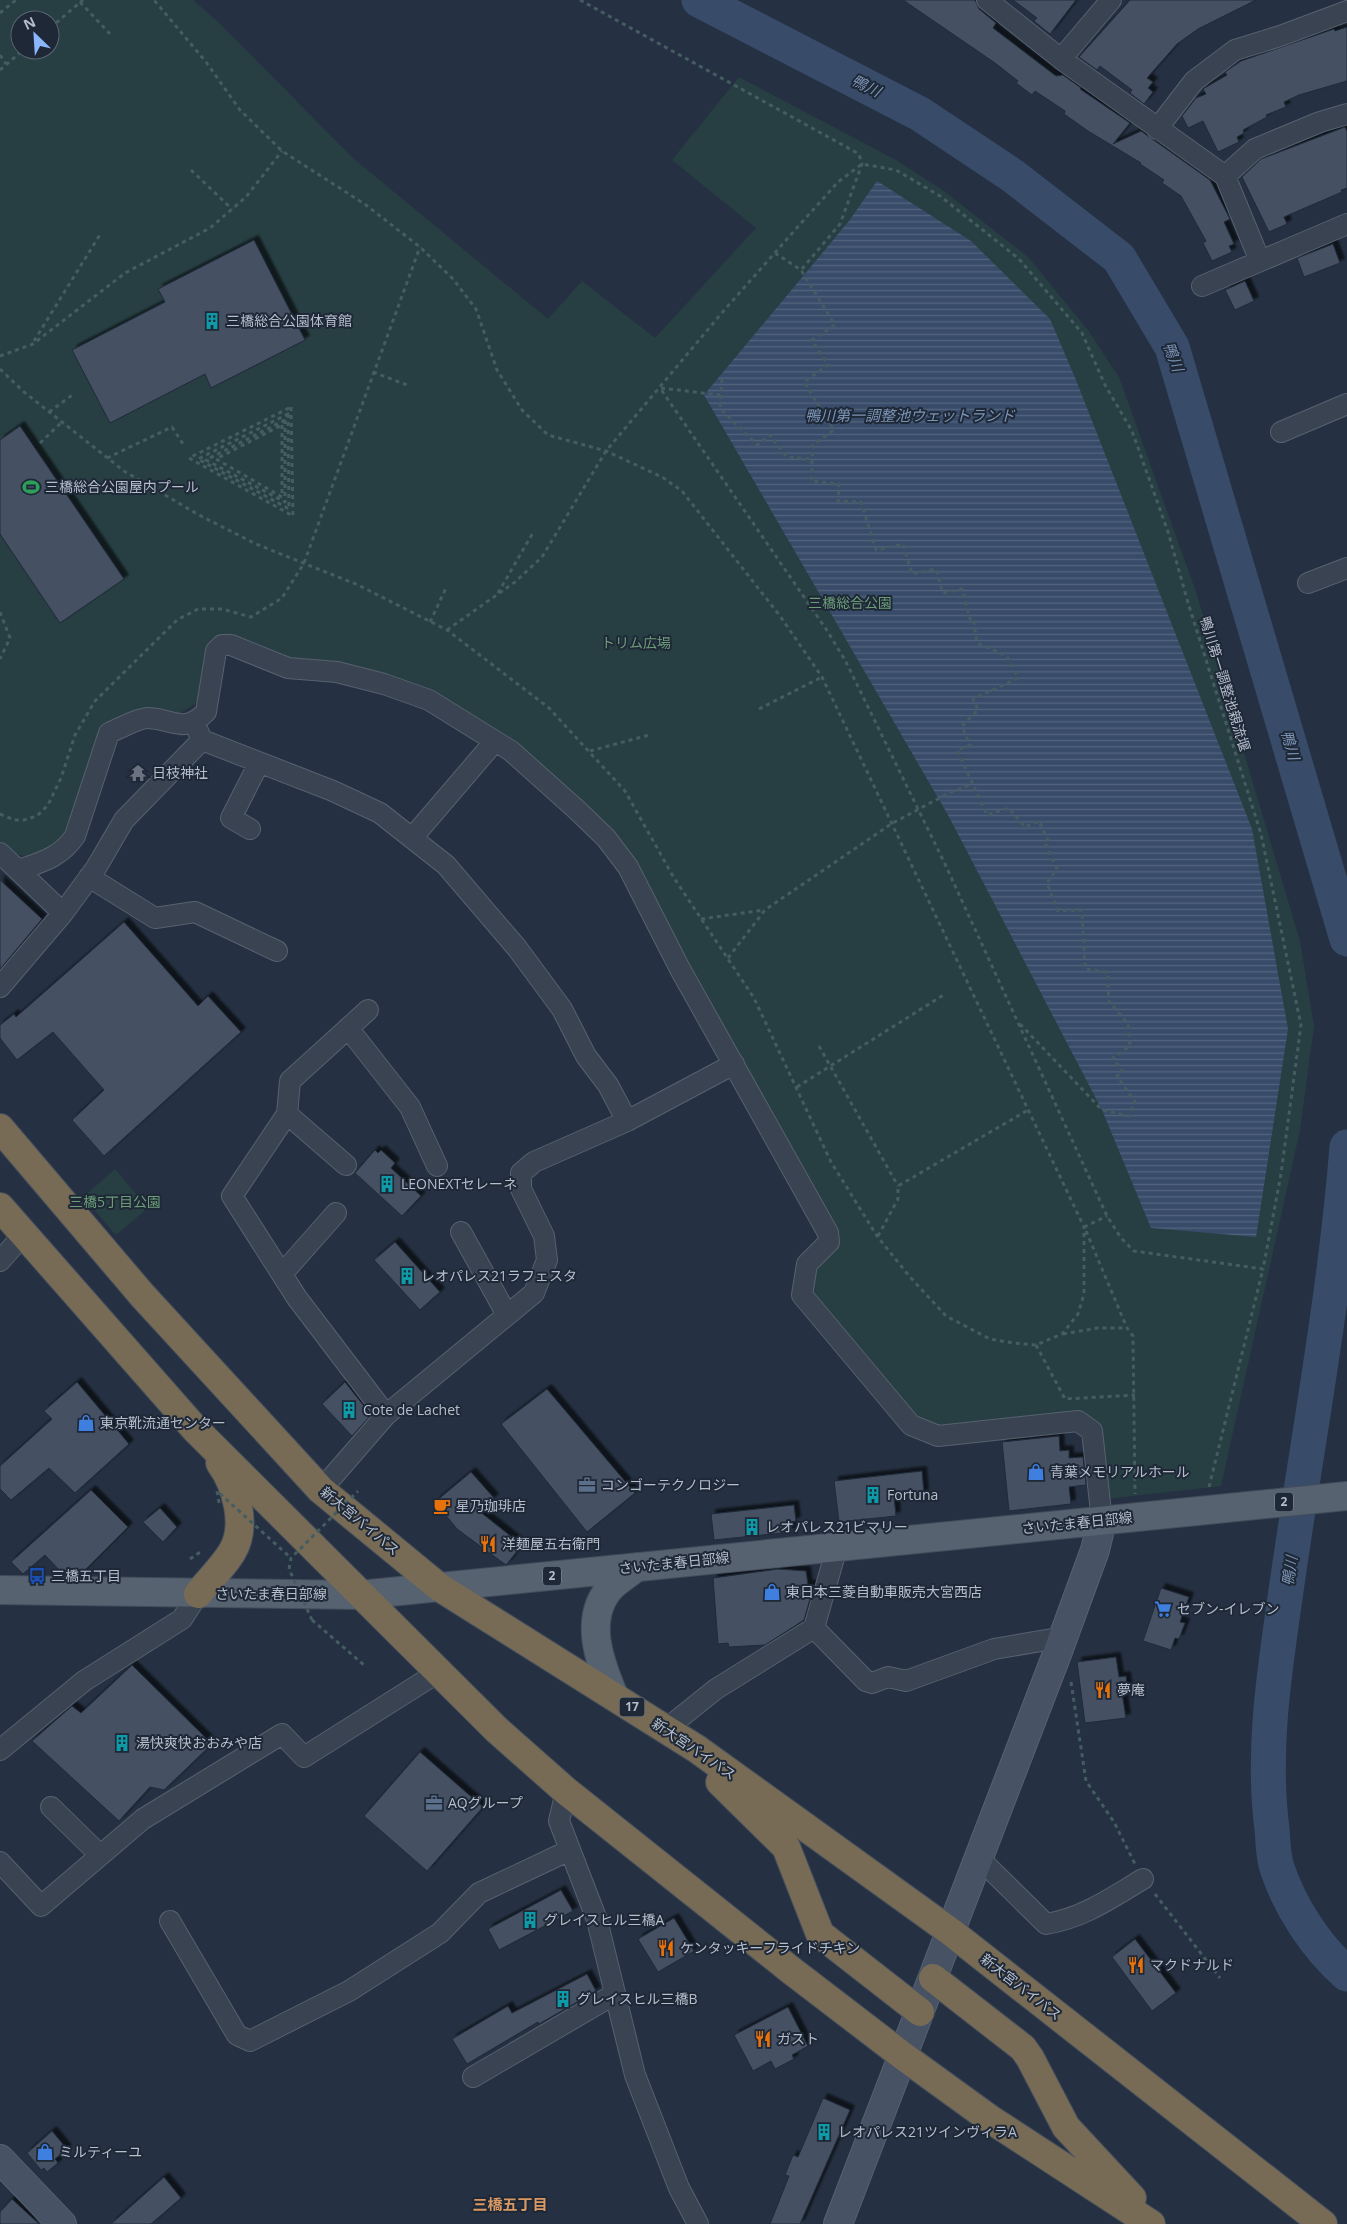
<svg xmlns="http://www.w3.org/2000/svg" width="1347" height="2224" font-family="'Open Sans','Noto Sans JP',sans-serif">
<defs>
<pattern id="water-rules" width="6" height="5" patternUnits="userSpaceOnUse" patternTransform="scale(1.25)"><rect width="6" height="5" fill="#384c6a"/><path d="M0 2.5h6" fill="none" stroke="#53647e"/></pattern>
<filter id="shadow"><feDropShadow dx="4.5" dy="-4.5" stdDeviation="1" flood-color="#0009"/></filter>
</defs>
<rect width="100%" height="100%" fill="#253142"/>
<path fill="#273f43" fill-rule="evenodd" d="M0 0H193L218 22 354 159 548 319 582 281 655 338 756 228 672 160 739 77 896 160 944 191 1028 257 1088 330 1119 377 1196 592 1300 941 1314 1026 1300 1130 1221 1486 1106 1499 1097 1429 940 1428 911 1414 809 1290 811 1267 831 1251 637 862 598 815 505 736 434 693 359 667 290 661 232 640 198 702 177 715 143 709 106 723 67 834C47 856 24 865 0 844ZM20 20H50V50H20Z
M115 1169 148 1208 116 1235 83 1197Z"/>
<path fill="url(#water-rules)" d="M877 181 971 241 1050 319 1076 380 1252 829 1288 1029 1256 1237 1151 1228 1102 1110 948 815 704 395 849 221Z"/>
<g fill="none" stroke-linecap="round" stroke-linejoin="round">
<path stroke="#384c6a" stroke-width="35" d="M699 0 920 114 1013 176 1119 258 1172 347 1347 939
M1347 1147C1335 1298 1306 1448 1285 1598 1274 1674 1262 1752 1272 1829 1273 1841 1273 1856 1277 1868 1290 1907 1316 1947 1347 1974"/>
</g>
<path fill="#445164" stroke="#202a39" filter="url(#shadow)" d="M903 0H975L979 9 996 23 993 28 1056 76 1063 75 1081 88 1080 89 1130 123 1113 144 1141 131 1210 180 1230 219 1224 222 1234 244 1229 246 1232 252 1212 261 1203 243 1206 241 1181 196 1162 183 1164 180 1140 164 1141 163 1088 131 1064 114 1065 111 1035 91 1032 95 1016 83 1018 81 995 63Z
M1013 0H1076L1050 34 1034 21 1037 18Z
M1130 0H1256L1198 29 1177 44 1147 78 1153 82 1148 88 1153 92 1144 104 1130 93 1132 90 1100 66 1097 70 1079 57Z
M1347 27V81L1299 95 1284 102 1286 107 1266 115 1267 117 1243 130 1244 133 1237 137 1239 142 1218 152 1203 121 1188 128 1182 116 1196 98 1206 94 1203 89 1227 75 1225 72 1241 61 1334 29 1335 31Z
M1345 127 1347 131V188L1341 190 1342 192 1284 217 1287 224 1269 232 1242 177 1261 159Z
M254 240 305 340 211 388 205 374 110 423 72 350 165 302 158 289Z
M1333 244 1340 263 1304 277 1297 258Z
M1245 281 1254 301 1235 310 1225 290Z
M20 426 124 579 60 623 0 534V440Z
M0 880 42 919 0 969Z
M124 922 198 1006 208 996 241 1032 104 1156 72 1120 104 1090 53 1032 17 1060 0 1038V1025L14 1014 16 1017Z
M375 1150 378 1153 381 1150 395 1163 391 1168 421 1196 402 1216 355 1173Z
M395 1242 440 1292 420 1310 374 1260Z
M77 1382 129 1444 75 1493 49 1468 11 1500 0 1489V1466L52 1419 44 1411Z
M345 1382 371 1415 352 1436 322 1404Z
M547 1389 635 1493 587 1532 501 1424Z
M1059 1436 1060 1451 1069 1450V1458L1083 1457 1086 1485 1069 1487 1071 1504 1009 1511 1002 1442Z
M922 1471 924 1494 894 1497 896 1516 839 1522 834 1481Z
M471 1472 494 1498 479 1511 522 1545 506 1565 457 1529 435 1502Z
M91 1490 128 1527 80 1575H64L45 1555 23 1574 11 1562Z
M794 1505 796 1521 791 1522 792 1532 714 1540 711 1514Z
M160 1508 177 1527 163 1542 143 1522Z
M778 1569 806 1571 808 1585H814L804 1620 765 1645 729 1647 728 1643 718 1644 713 1578Z
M1161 1588 1189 1597 1180 1622 1185 1623 1179 1639 1175 1638 1171 1650 1143 1641Z
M1116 1657 1119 1677 1126 1676 1128 1692 1122 1693 1126 1718 1085 1723 1077 1662Z
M132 1665 212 1744 164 1790 150 1787 119 1821 32 1741 72 1706 81 1713Z
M420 1752 483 1807 427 1871 364 1816Z
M561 1890 573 1911 499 1950 488 1929Z
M674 1918 694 1951 658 1972 638 1939Z
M1135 1939 1176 1993 1152 2011 1112 1957Z
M587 1974 596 1991 539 2024 538 2022 467 2064 452 2039 508 2006 512 2013Z
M788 2007 808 2046 792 2055 794 2059 775 2069 771 2061 753 2071 734 2035Z
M823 2098 850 2110 800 2224H770L789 2176 785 2175 793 2155 798 2157Z
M52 2131 67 2149 55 2159 58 2163 47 2172 44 2168 41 2170 27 2153Z
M164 2177 181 2198 151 2224H111Z
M12 2199 39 2224H0V2212Z"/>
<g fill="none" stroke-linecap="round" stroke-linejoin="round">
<g stroke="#57616f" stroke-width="22">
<path id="street" d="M987 0 1061 59 1225 176 1260 261
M1061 59 1111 0
M1157 129 1194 81 1235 50 1280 36 1347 11
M1225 176 1255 149 1320 122 1347 114
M1202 286 1347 224
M1281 432 1347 404
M1308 583 1347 568
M194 722 202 740 333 791 380 813 446 865 517 948 562 1009 586 1056 608 1085 627 1121
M250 829 231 818 259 763
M412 838 495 741
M0 853 63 913
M19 870C42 862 61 857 75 836L109 733C118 729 141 717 149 718 175 720 184 734 206 712L216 651 222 645H231L288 668 337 672 384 684 429 700 511 751 577 810 606 838 628 867 680 969 828 1233 829 1242 807 1264 802 1295 911 1425 938 1436 1078 1421 1092 1431 1102 1521
M89 877 155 918 195 912 277 951
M0 987 63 913 96 868 124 820 202 740
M368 1010 290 1081 287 1114 232 1196 297 1298 386 1415
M348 1028 410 1107 437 1166
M287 1114 346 1165
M461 1232 507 1315
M0 1261 24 1234
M282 1274 336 1213
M321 1490 386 1415 534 1293 547 1260 544 1236 521 1189V1173L534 1162 627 1121 734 1064
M814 1628 866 1681 872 1683 888 1677 906 1681 994 1649 1064 1637
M666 1729 716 1689 814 1628 837 1547
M0 1750 84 1681 182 1619 198 1594
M566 1791 559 1821 597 1920 635 2075 679 2188 698 2224
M51 1807 100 1855
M980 1859 1046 1924C1083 1918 1111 1898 1143 1879
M0 1862 41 1906 143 1819 282 1734 304 1757 437 1673
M170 1921 237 2035 250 2041 349 1991 440 1933 479 1893 570 1850
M473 2077 615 1994"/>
</g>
<g stroke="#57616f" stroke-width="30">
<path id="secondary" d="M0 2159 62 2224
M838 2224 1057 1654 1095 1550 1102 1521"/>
</g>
<g stroke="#434c5b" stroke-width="30">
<path id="primary" d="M0 1590 360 1595 1347 1496
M614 1696C600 1663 582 1617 612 1586 620 1579 629 1573 637 1567"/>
</g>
<g stroke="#444e5c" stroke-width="30">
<path id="highway" d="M0 1128 142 1295 321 1490 439 1587 697 1749 951 1932 1323 2224
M0 1207 196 1430 497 1730 566 1791 792 1971 903 2056 990 2119 1151 2224
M198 1594C209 1580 223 1567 232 1552 248 1526 236 1485 220 1463
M720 1782 786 1847 820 1934 920 2012
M933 1978 1023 2048 1030 2058 1066 2127 1132 2198"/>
</g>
<path stroke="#455c60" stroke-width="3" stroke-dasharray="4 4" stroke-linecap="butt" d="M580 0 859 154 862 164 840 224 801 270
M80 2 110 34
M0 13 16 0
M50 28 83 0
M0 55 6 64
M0 70 23 50
M191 170 232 209
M775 253 801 270 835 325 812 340 828 365 804 382 834 430 813 445 811 481 839 484 838 501 861 502 876 550 903 544 912 574 936 569 943 593 962 589 970 619 973 618 977 643 1007 656 1018 678 973 699 978 710 962 726 970 745 957 750 987 815 1009 808 1025 827 1039 821 1049 843 1046 845 1057 869 1047 883 1058 911 1082 910 1085 969 1107 972 1109 1001 1128 1024 1130 1046 1113 1058 1123 1072 1117 1076 1135 1102 1129 1116 1102 1110 1020 1024
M34 341 101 233
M0 356 33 344 125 273 210 228 246 197 282 151
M0 369 24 392 124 471 199 515 256 544 358 585 447 630 549 708 625 791 674 878 754 998 831 1162 877 1236 910 1277 946 1316 990 1339 1013 1343 1036 1345 1062 1334 1078 1314 1084 1294V1227L822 677 780 616 682 491 662 477 606 451 548 435 522 410 497 370 476 309 453 279 420 247 366 205 282 151 240 110 206 62 154 0
M373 372 407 385
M722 379 720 408 757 445 770 435 787 457 812 459
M661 388 720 395
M291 407 293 516 189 458Z
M49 412 75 393
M288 414 289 509 198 459Z
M285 420V502L206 460Z
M282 425V497L216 459Z
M40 443 62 422
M107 458 172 427 185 447
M498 593 534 531
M0 612 10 638 0 659
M430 622 447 586
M447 630 515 582 542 557 606 451 726 308 803 221 838 182 862 164 896 170 940 196 1019 259 1082 333 1105 385 1132 431 1168 532 1189 606 1261 834 1301 1025 1281 1174 1263 1269 1134 1251 1121 1238 1107 1216 945 864 845 660 826 629 660 388
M759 709 822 677
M590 751 649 735
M0 814 14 820H24L37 816 48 805 61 778 75 735 95 701 177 620 198 609H222L251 617 282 598 304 563 420 247
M701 919 764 910
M728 958 765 910 891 824 947 794 972 784
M819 1046 898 1186
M797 1087 945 994
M1084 1227 1107 1216
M1086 1231 1127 1328 1133 1336 1135 1494
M878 1236 898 1199V1186L1028 1110
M1063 1334 1098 1328H1127
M1036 1345 1065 1399 1135 1395
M1209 1487 1263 1269
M190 1559 203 1550
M312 1620 364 1665
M1071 1682 1086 1781 1114 1822 1135 1864
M1155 1894 1220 1978"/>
<use href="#street" stroke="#394351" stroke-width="20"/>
<use href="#secondary" stroke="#475265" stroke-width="28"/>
<use href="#primary" stroke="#576271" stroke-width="28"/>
<use href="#highway" stroke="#786b56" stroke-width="28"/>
<path stroke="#455c60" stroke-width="3" stroke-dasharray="4 4" stroke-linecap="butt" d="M219 1503 217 1491 291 1558
M312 1620 289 1569 291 1558 358 1491"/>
</g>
<defs>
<g id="building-bare" transform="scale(1.35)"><path d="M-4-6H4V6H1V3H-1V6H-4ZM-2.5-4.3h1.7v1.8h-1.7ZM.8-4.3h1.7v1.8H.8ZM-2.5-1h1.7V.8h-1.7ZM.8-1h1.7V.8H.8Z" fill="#0f9aa8" stroke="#1e2837" stroke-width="2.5" paint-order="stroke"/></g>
<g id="stadium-bare" transform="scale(1.35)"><path d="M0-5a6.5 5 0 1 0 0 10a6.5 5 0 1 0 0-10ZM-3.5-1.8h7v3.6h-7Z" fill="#2e9e5b" stroke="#1e2837" stroke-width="2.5" paint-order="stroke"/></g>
<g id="temple-bare" transform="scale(1.35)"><path d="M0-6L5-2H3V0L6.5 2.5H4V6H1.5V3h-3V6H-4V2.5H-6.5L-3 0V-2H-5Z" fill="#6b7280" stroke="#1e2837" stroke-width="2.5" paint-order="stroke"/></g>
<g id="shop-bare" transform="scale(1.35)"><path d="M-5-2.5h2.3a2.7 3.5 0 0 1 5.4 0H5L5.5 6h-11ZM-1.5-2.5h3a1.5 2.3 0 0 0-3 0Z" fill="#3f7fe0" stroke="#1e2837" stroke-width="2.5" paint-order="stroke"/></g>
<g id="office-bare" transform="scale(1.35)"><path d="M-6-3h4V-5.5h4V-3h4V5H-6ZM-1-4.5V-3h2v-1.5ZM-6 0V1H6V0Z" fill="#5c6f8a" stroke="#1e2837" stroke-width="2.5" paint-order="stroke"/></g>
<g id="cafe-bare" transform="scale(1.35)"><path d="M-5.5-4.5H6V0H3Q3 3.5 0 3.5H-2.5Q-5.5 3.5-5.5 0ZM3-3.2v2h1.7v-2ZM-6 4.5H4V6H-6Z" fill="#e8710a" stroke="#1e2837" stroke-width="2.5" paint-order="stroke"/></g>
<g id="restaurant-bare" transform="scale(1.35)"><path d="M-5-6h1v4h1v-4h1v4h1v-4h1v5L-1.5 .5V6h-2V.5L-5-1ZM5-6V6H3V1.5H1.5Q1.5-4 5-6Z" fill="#e8710a" stroke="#1e2837" stroke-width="2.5" paint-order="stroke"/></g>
<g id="bus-bare" transform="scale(1.35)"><path d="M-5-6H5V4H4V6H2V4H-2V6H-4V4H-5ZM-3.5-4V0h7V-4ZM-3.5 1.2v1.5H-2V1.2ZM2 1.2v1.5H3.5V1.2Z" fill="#1a4fb4" stroke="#1e2837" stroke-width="2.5" paint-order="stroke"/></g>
<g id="supermarket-bare" transform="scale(1.35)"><path d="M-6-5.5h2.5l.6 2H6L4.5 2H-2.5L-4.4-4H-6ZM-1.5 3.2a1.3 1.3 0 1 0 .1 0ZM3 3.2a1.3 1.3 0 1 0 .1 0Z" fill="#3f7fe0" stroke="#1e2837" stroke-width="2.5" paint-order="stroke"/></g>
</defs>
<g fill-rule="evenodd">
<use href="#building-bare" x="212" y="321"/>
<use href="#stadium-bare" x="31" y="487"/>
<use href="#temple-bare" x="138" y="773"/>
<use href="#building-bare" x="387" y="1184"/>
<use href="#building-bare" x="407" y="1276"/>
<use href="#building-bare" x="349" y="1410"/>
<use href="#shop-bare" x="86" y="1423"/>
<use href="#shop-bare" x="1036" y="1472"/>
<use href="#office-bare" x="587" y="1485"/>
<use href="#building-bare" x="873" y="1495"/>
<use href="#cafe-bare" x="442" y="1506"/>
<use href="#building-bare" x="752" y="1527"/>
<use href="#restaurant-bare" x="488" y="1544"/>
<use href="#bus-bare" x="37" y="1576"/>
<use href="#shop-bare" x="772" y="1592"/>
<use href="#supermarket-bare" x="1163" y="1609"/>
<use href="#restaurant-bare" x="1103" y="1690"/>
<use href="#building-bare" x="122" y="1743"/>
<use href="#office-bare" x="434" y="1803"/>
<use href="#building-bare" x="530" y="1920"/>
<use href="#restaurant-bare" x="666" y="1948"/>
<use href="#restaurant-bare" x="1136" y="1965"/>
<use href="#building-bare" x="563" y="1999"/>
<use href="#restaurant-bare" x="763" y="2039"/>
<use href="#building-bare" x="824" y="2132"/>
<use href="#shop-bare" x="45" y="2152"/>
</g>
<g text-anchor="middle" stroke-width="4" stroke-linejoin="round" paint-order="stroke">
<g fill="#1e2837" stroke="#88919f" stroke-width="1">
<rect x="1275" y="1492.5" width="18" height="19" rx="4"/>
<rect x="543" y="1566.5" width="18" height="19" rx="4"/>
<rect x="619.5" y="1697.5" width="25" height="19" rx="4"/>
</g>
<g font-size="12" font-weight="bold" fill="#b6becc">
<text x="1284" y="1506">2</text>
<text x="552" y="1580">2</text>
<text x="632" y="1711">17</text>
</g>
<g font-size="14" fill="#b6becc" stroke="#1e2837" text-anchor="start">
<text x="226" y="326">三橋総合公園体育館</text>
<text x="45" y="492">三橋総合公園屋内プール</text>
<text x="152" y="778">日枝神社</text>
<text x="401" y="1189">LEONEXTセレーネ</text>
<text x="421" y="1281">レオパレス21ラフェスタ</text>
<text x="363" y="1415">Cote de Lachet</text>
<text x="100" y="1428">東京靴流通センター</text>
<text x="1050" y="1477">青葉メモリアルホール</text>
<text x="601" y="1490">コンゴーテクノロジー</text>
<text x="887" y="1500">Fortuna</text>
<text x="456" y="1511">星乃珈琲店</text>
<text x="766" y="1532">レオパレス21ビマリー</text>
<text x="502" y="1549">洋麺屋五右衛門</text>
<text x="51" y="1581">三橋五丁目</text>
<text x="786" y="1597">東日本三菱自動車販売大宮西店</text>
<text x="1177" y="1614">セブン-イレブン</text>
<text x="1117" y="1695">夢庵</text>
<text x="136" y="1748">湯快爽快おおみや店</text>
<text x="448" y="1808">AQグループ</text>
<text x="544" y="1925">グレイスヒル三橋A</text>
<text x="680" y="1953">ケンタッキーフライドチキン</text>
<text x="1150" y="1970">マクドナルド</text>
<text x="577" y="2004">グレイスヒル三橋B</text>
<text x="777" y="2044">ガスト</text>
<text x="838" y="2137">レオパレス21ツインヴィラA</text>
<text x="59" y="2157">ミルティーユ</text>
</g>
<g font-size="14" fill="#6c9d78" stroke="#1e2837">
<text x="850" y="608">三橋総合公園</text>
<text x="636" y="648">トリム広場</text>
<text x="115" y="1207">三橋5丁目公園</text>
</g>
<g font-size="14" fill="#b6becc" stroke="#1e2837">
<text transform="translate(1225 684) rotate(73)" y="5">鴨川第一調整池親流堰</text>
<text transform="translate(360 1521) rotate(40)" y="5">新大宮バイパス</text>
<text transform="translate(1077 1523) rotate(-6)" y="5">さいたま春日部線</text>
<text transform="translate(674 1563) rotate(-6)" y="5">さいたま春日部線</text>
<text x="271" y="1599">さいたま春日部線</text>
<text transform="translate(694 1749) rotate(34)" y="5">新大宮バイパス</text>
<text transform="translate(1021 1987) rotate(38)" y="5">新大宮バイパス</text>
</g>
<g font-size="15" font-style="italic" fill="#7c94b4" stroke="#1e2837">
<text transform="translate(866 86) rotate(27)" y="5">鴨川</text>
<text transform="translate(1173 357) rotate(69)" y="5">鴨川</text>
<text x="910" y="421">鴨川第一調整池ウェットランド</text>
<text transform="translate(1290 745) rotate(74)" y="5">鴨川</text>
<text transform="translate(1290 1571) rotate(-82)" y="5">鴨川</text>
</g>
<g font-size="15" font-weight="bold" fill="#da9863" stroke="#1e2837">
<text x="510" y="2210">三橋五丁目</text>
</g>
</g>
<g transform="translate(35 35) rotate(335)"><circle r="24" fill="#1e2837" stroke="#5b6473"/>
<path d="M0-4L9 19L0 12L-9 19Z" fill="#8bb5fc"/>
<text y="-8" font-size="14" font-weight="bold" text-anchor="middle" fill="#b6becc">N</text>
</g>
</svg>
